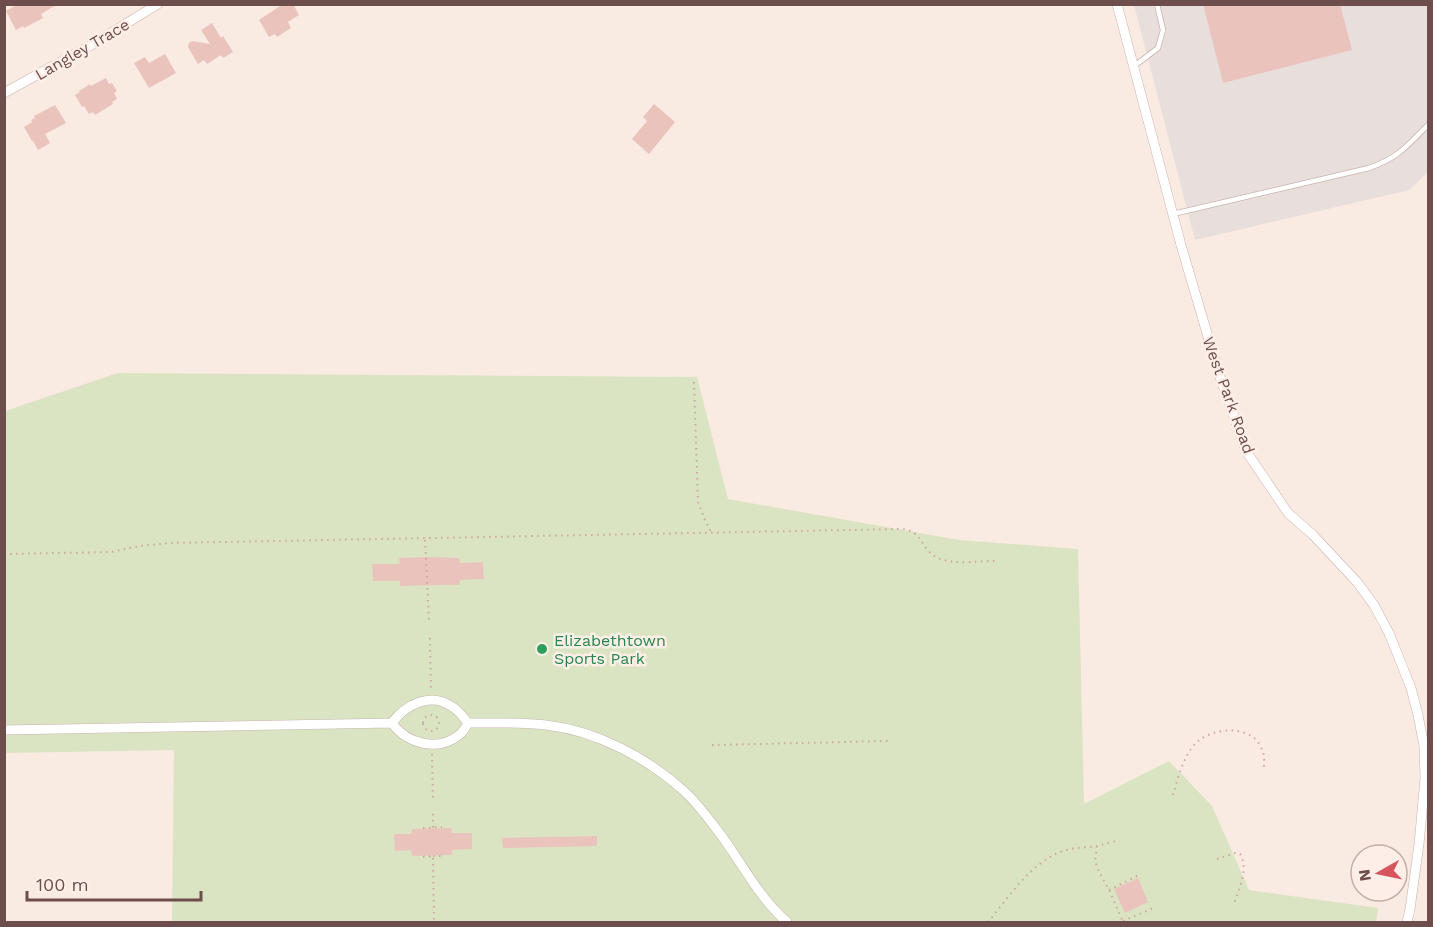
<svg xmlns="http://www.w3.org/2000/svg" width="1433" height="927" font-family="'Work Sans',sans-serif">
<rect width="100%" height="100%" fill="#f9eae2"/>
<path fill="#e8dfdd" d="M1134 5H1428V172L1409 190 1195 240Z"/>
<path fill="#dae4c3" d="M118 373 697 377 728 499 959 540 1078 549 1084 804 1169 761 1212 806 1249 890 1378 908 1376 922H172L174 750 5 753V411Z"/>
<path fill="#ebc3bd" d="M18 4H58L41 14 43 18 24 28 23 26 16 30 6 11Z
M283 4H293L299 15 288 22 291 28 277 37 275 34 269 37 259 20Z
M1203 4H1340L1352 50 1223 83Z
M212 23 221 38 223 36 233 52 223 58 221 55 207 64 204 60 198 64 188 47 189 43 192 41 210 44 201 30Z
M165 54 176 73 149 88 134 63 145 57 149 63Z
M106 78 109 84 112 83 117 91 114 93 117 99 112 102 113 104 95 115 93 112 89 114 84 106 82 107 75 95 80 92 79 91 90 84 91 86Z
M654 104 675 122 649 154 632 139 647 121 643 117Z
M55 105 66 123 45 134 50 143 38 150 33 141H32L24 127 32 122 31 120 35 118 34 116Z
M430 557 459 558 460 563 483 562 484 579 460 580 459 585H439L400 586V581H373L372 564H400L399 558Z
M452 828 451 833H472V849L452 850V855L412 856 411 850 395 851 394 834H411L412 829Z
M597 836V846L503 848 502 838Z
M1138 878 1148 902 1125 913 1114 889Z"/>
<g fill="none" stroke-linecap="round" stroke-linejoin="round">
<g stroke="#cbb2ad" stroke-width="6">
<path id="service" d="M1133 67 1158 48 1163 30 1157 4
M1173 214 1369 168C1398 158 1407 146 1428 125"/>
</g>
<g stroke="#cbb2ad" stroke-width="10">
<path id="minor" d="M1117 4 1181 245 1219 374 1246 451 1288 513 1313 535 1357 582 1374 605 1389 633 1411 688 1418 715 1424 746 1425 779 1419 844 1410 909 1407 922
M4 93 93 44 158 4
M392 723C407 744 438 752 459 735 463 732 466 727 468 723
M4 730 392 723C405 705 430 692 451 706 459 710 463 717 468 723 494 723 521 722 546 725 597 731 648 758 685 792 697 803 708 818 718 831 741 861 758 897 787 922"/>
</g>
<path stroke="#cfa6a1" stroke-width="2" stroke-dasharray="1.5 4.5" stroke-linecap="butt" d="M694 382 698 502 705 520 712 534
M425 540 429 621
M4 554 111 552 140 546 170 543 902 529C924 531 920 550 938 558 953 565 979 561 996 561
M430 638 431 690
M423 723a8 8 0 1 1 16 0a8 8 0 1 1-16 0Z
M712 745 888 741
M432 754 433 802
M1173 795C1178 778 1183 757 1195 744 1211 727 1250 724 1261 747 1265 755 1264 762 1264 770
M433 814V828
M423 828 442 827
M1097 846 1095 861 1099 872 1109 890 1123 922
M433 856H442
M423 857 433 856 434 922
M1217 859 1235 853 1240 854C1249 869 1239 889 1234 904
M1109 890 1141 874
M1123 921 1156 907
M988 922C1008 898 1030 864 1060 852 1072 847 1085 848 1097 846 1105 844 1112 842 1119 840"/>
<use href="#service" stroke="#fff" stroke-width="4.5"/>
<use href="#minor" stroke="#fff" stroke-width="9"/>
</g>
<circle fill="#2e9e5b" stroke="#fdefe8" stroke-width="2" cx="542" cy="649" r="6"/>
<g text-anchor="middle" stroke-width="5" stroke-linejoin="round" paint-order="stroke">
<g font-size="16" fill="#6e4e4c" stroke="#fdefe8">
<text transform="translate(82 49) rotate(-30)" y="6">Langley Trace</text>
<text transform="translate(1229 395) rotate(70)" y="6">West Park Road</text>
</g>
<g font-size="16" fill="#27864d" stroke="#fdefe8" text-anchor="start">
<text x="554" y="646">Elizabethtown<tspan x="554" dy="18">Sports Park</tspan></text>
</g>
</g>
<rect width="1433" height="927" fill="none" stroke="#6e4e4c" stroke-width="12"/>
<g transform="translate(1379 873) rotate(261)"><circle r="28" fill="#fdefe8" stroke="#c4afaa" stroke-width="1.5"/>
<path d="M0-4.5L10 22L0 15L-10 22Z" fill="#d6545c"/>
<text y="-9" font-size="16" font-weight="bold" text-anchor="middle" fill="#6e4e4c">N</text>
</g>
<path d="M27 891v9h174v-9" fill="none" stroke="#6e4e4c" stroke-width="3"/>
<text x="36" y="891" font-size="18" fill="#6e4e4c" stroke="#fdefe8" stroke-width="4.5" paint-order="stroke">100 m</text>
</svg>
